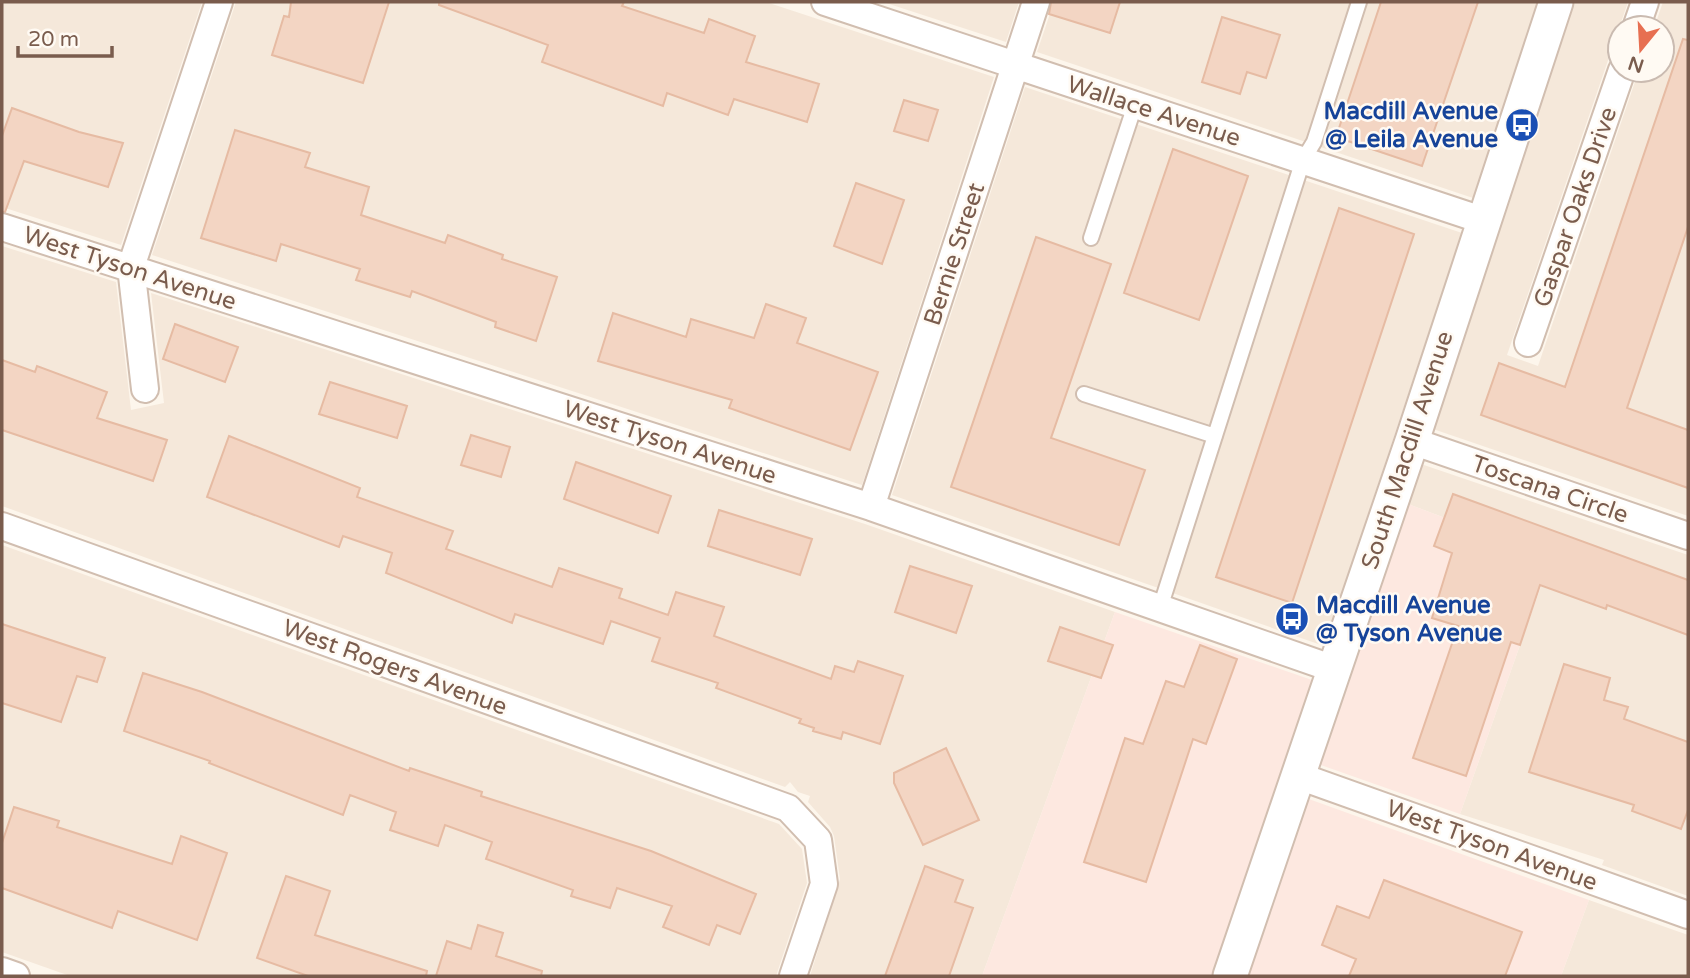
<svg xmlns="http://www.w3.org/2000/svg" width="1690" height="978" font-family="'Varela Round',sans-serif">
<rect width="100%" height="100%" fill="#fdf6ec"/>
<path fill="#f5e8da" d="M2 2H202L121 245 2 207Z
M236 2H766L994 77 862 485 152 255Z
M883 2H1019L1006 42Z
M1054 2H1538L1473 198 1037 52Z
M1573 2H1628L1507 355 1538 366 1639 70H1662V28H1654L1663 2H1688V516L1433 429Z
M1025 87 1462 233 1324 646 892 495Z
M2 246 116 282 131 410 164 403 151 293 865 524 1115 612 982 976H810L840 879 834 836 830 827 808 802 810 796 798 792 790 782 785 787 2 506Z
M1421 464 1688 555V896L1602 865 1604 860 1460 814 1551 558 1408 504Z
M2 545 779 824 802 849 807 883 776 976H70L2 952Z
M1589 900 1688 935V976H1561Z"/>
<path fill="#fde8e0" d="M1408 504 1551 558 1460 814 1318 764Z
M1115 612 1312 680 1213 976H982Z
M1306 798 1589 900 1561 976H1248Z"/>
<path fill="#f3d5c3" stroke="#e6bba3" stroke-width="2" d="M291 2H389L363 83 272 55 284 16 289 17Z
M439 2H624L622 6 704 33 709 19 755 36 746 62 819 84 807 122 734 99 728 115 667 93 663 106 542 62 548 45 439 5Z
M1051 2H1120L1110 33 1049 14Z
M1381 2H1478L1422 166 1336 137Z
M1222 17 1280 35 1266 78 1247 72 1240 94 1202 82Z
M1683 39 1688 40V227L1627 408 1688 430V488L1481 415 1499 363 1565 387Z
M904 100 938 110 928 141 894 131Z
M12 108 79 132 123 143 108 187 24 161 5 212H2V136Z
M235 130 310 153 305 167 369 187 361 215 445 243 448 235 503 255 502 259 557 277 536 341 495 327 496 322 412 291 410 297 356 280 360 269 281 244 276 261 201 238Z
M1173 149 1248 176 1199 320 1124 293Z
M856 183 904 200 882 264 834 246Z
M1339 208 1414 234 1292 603 1216 577Z
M1036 237 1111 264 1051 438 1145 470 1119 545 951 487Z
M766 304 806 318 797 343 878 372 850 450 729 408 732 400 598 361 613 313 686 337 691 319 754 338Z
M175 324 238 347 225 382 163 359Z
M2 360 35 372 37 366 107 392 97 418 167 440 153 481 2 430Z
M330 382 407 406 397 438 319 414Z
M471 435 510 447 501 477 461 465Z
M229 436 360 488 357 497 453 531 446 549 552 587 559 568 622 589 619 598 668 615 676 592 724 607 714 636 831 679 835 666 854 672 858 661 903 676 880 744 843 732 841 739 813 731 814 728 799 723 801 719 716 688 718 683 652 661 660 638 611 621 603 644 515 614 512 623 386 573 392 553 343 536 339 547 207 497Z
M576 462 671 496 658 533 564 499Z
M1453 494 1688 580V635L1607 605 1606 609 1540 585 1520 645 1511 642 1466 776 1413 758 1458 626 1432 618 1452 553 1434 546Z
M719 510 812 539 800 575 708 546Z
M910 566 972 586 956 633 895 612Z
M2 624 105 658 97 682 77 676 61 722 2 703Z
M1060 627 1113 645 1101 678 1048 661Z
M1200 645 1237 659 1206 744 1193 739 1146 882 1084 862 1125 738 1143 744 1166 681 1184 687Z
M1564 664 1610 678 1604 700 1628 707 1624 719 1688 742V810L1681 829 1632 811 1634 805 1529 772Z
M143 673 202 692 409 771 410 768 482 792 481 796 651 851 756 894 740 934 717 925 709 945 663 927 672 906 617 888 610 908 571 896 573 890 486 859 492 842 445 825 438 846 390 830 396 812 350 795 343 815 209 763 210 761 124 731Z
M946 748 979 820 923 845 894 783V773Z
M14 807 59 821 57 827 172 864 181 836 227 853 197 940 118 911 112 928 2 888V843Z
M925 866 963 880 955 902 973 908 949 976H885Z
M286 876 330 891 315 935 427 971 426 976H308L257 958Z
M1384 880 1522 932 1505 976H1349L1356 959 1322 945 1337 906 1369 918Z
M478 925 503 933 496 956 542 971 541 976H436L447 941 471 949Z"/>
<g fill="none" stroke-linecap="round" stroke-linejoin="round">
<g stroke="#d1beb0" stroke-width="18">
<path id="service" d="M1091 238 1135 105
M1084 394 1215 436
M1160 608 1303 160 1314 142 1359 2"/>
</g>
<g stroke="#d1beb0" stroke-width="30">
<path id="minor" d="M825 2 1482 220
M1636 28 1645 2
M2 227 871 507 1334 669
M1528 343 1622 70
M145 389 131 267 219 2
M1412 441 1688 536
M871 507 1036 2
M2 526 788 808 818 840 824 884 793 976
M1296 775 1688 915
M2 971 16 976"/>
</g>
<g stroke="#d1beb0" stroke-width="37">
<path id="tertiary" d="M1230 976 1412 441 1556 2"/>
</g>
<use href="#service" stroke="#fff" stroke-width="14"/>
<use href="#minor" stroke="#fff" stroke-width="26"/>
<use href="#tertiary" stroke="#fff" stroke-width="33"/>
</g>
<defs>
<g id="bus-disc" transform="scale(1.75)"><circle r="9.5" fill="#1a4fb4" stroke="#fffaf3"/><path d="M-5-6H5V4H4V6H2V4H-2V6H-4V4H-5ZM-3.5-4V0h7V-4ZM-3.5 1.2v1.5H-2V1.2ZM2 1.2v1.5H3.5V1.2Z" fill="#fff"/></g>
</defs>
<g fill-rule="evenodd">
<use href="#bus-disc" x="1522" y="125"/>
<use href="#bus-disc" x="1292" y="619"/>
</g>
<g text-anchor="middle" stroke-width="5" stroke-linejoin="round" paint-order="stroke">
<g font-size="24" fill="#7a5c4d" stroke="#fffaf3">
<text transform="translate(1154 111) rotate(18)" y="8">Wallace Avenue</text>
<text transform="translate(1575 207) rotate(-71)" y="8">Gaspar Oaks Drive</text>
<text transform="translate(954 254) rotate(-72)" y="8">Bernie Street</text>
<text transform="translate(130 268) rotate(18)" y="8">West Tyson Avenue</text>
<text transform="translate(670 442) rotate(18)" y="8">West Tyson Avenue</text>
<text transform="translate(1407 450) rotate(-72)" y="8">South Macdill Avenue</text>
<text transform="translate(1550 489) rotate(19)" y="8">Toscana Circle</text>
<text transform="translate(395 667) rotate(20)" y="8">West Rogers Avenue</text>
<text transform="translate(1492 845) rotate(20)" y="8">West Tyson Avenue</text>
</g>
<g font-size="24" font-weight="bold" fill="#164399" stroke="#fffaf3" text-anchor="end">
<text x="1498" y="119">Macdill Avenue<tspan x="1498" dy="28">@ Leila Avenue</tspan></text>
<text x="1316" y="613" text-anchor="start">Macdill Avenue<tspan x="1316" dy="28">@ Tyson Avenue</tspan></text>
</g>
</g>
<rect width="1690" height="978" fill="none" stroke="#7a5c4d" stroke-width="7"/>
<g transform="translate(1641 49) rotate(198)"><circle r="33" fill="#fffaf3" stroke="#cabbb1" stroke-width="2"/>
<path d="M0-5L12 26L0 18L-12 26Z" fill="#e76f51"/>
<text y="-10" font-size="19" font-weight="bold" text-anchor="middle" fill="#7a5c4d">N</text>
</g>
<path d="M18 46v10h94v-10" fill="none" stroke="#7a5c4d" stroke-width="3.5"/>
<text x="28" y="46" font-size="21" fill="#7a5c4d" stroke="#fffaf3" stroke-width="5" paint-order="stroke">20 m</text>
</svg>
